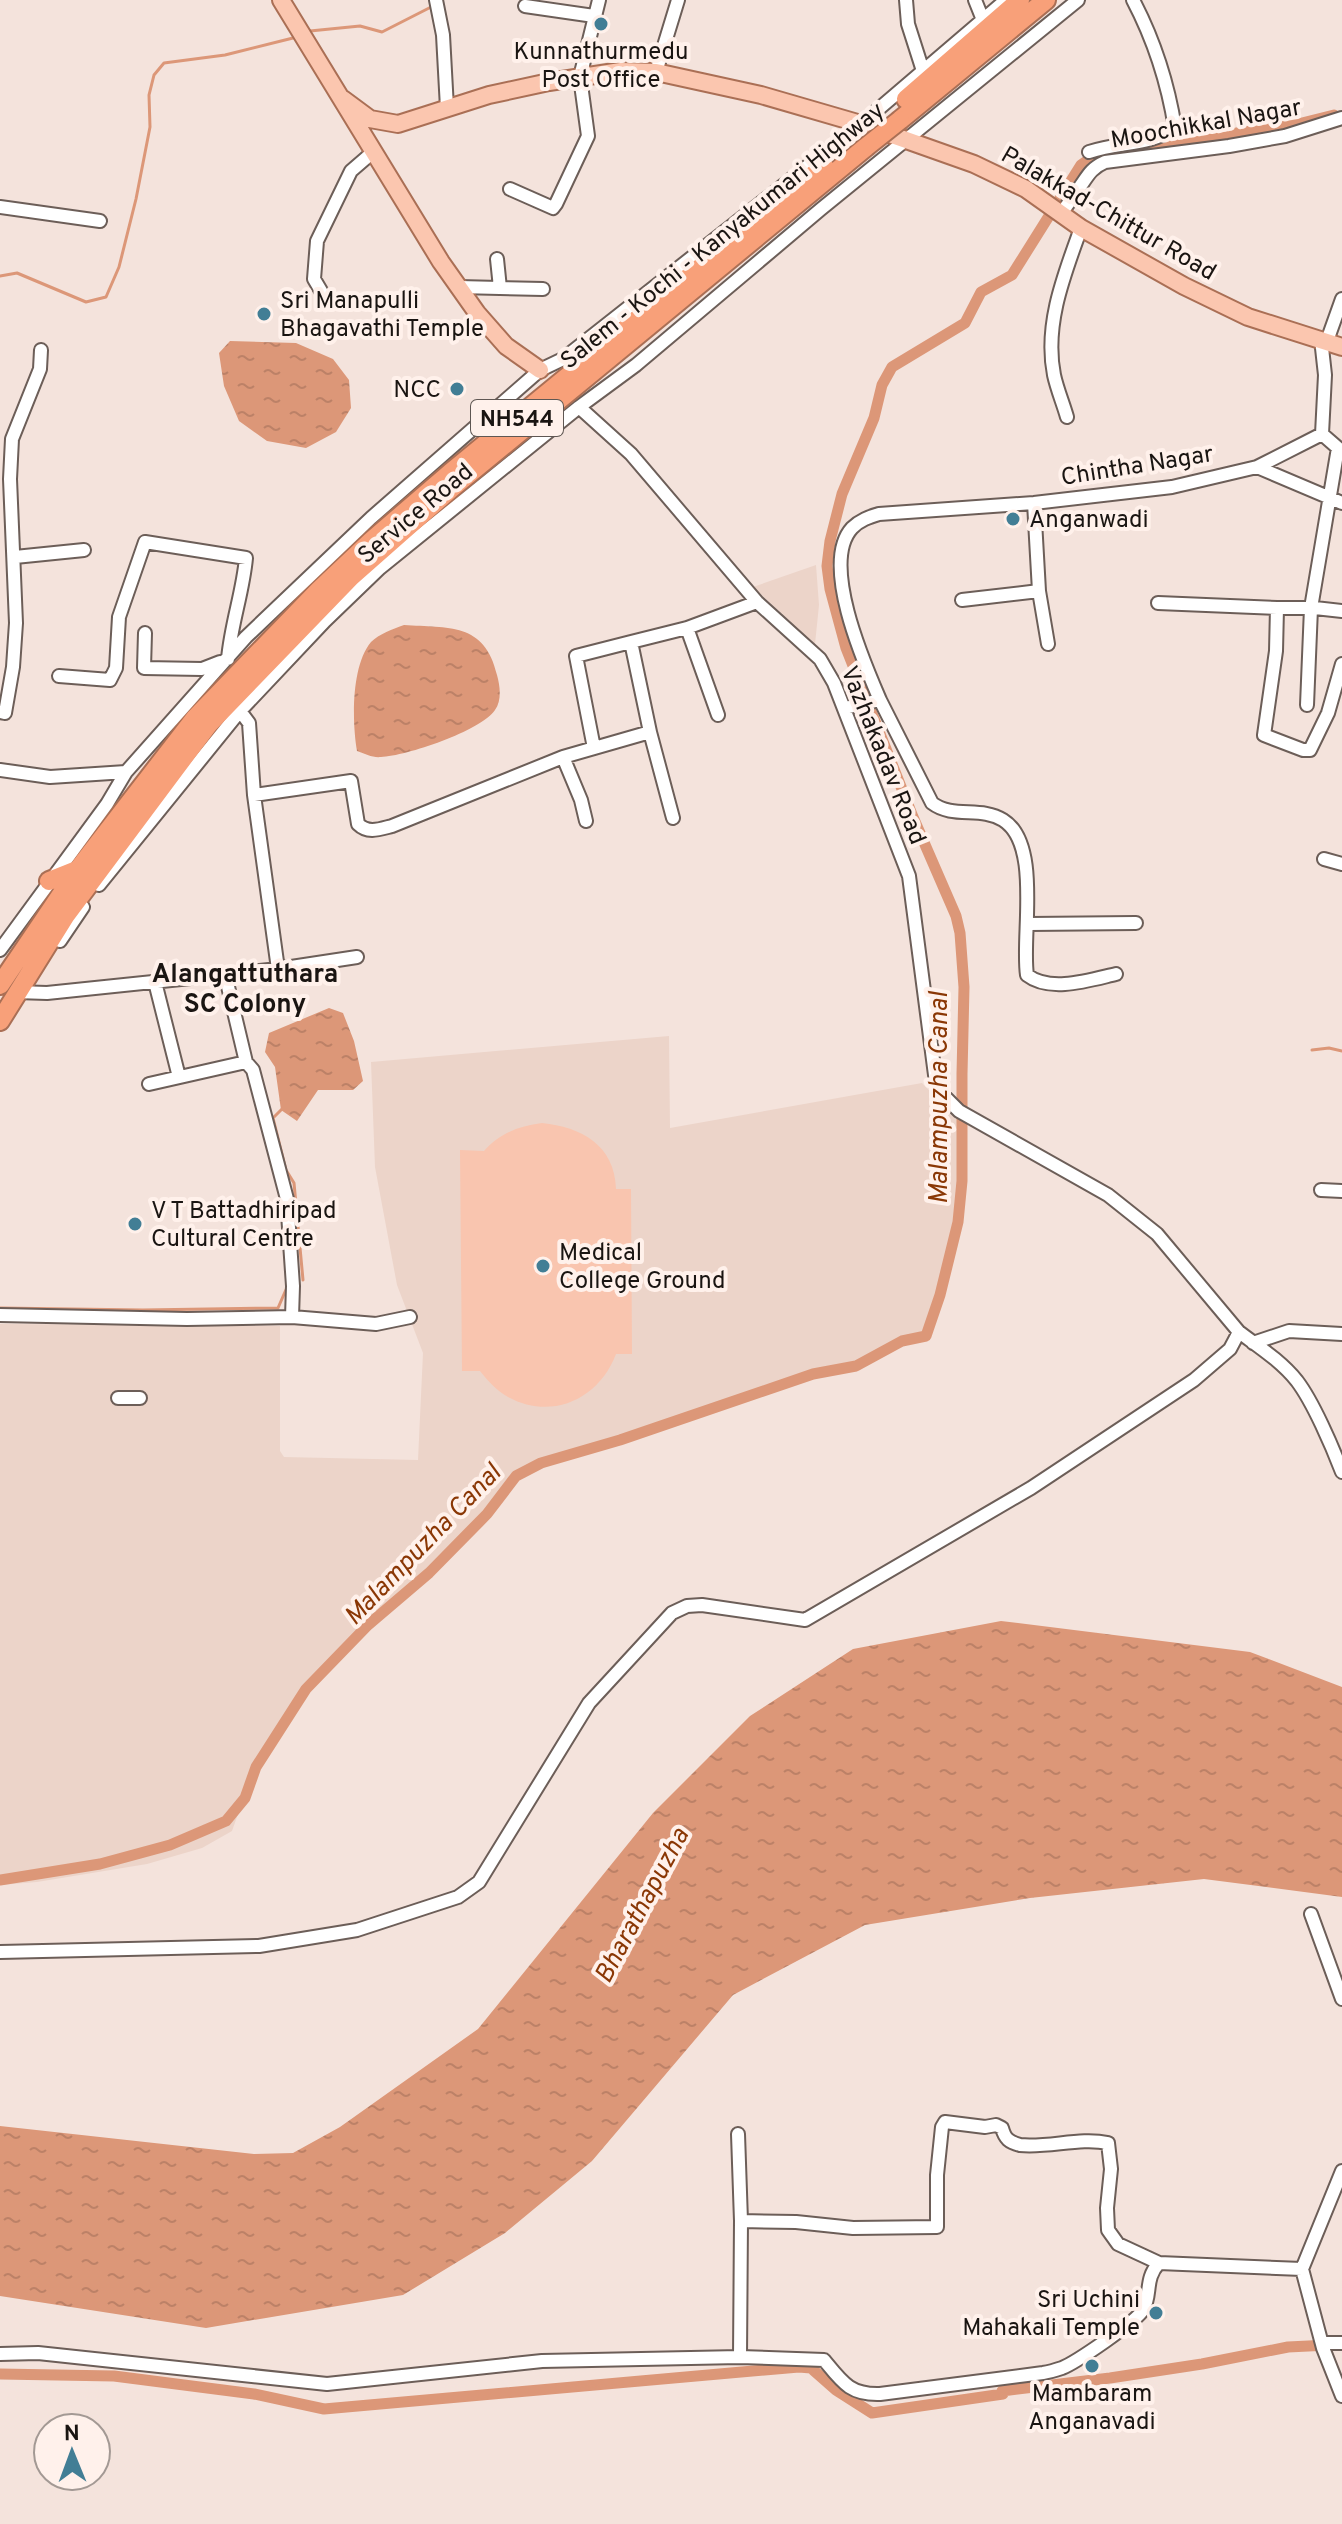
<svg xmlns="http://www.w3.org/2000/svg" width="1342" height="2524" font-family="Overpass,sans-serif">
<defs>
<pattern id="water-ripples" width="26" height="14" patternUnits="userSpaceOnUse" patternTransform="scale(2)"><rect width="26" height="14" fill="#dc9778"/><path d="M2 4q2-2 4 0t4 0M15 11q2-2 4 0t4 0" fill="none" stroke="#bc8167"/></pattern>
</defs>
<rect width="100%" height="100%" fill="#f4e3dc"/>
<path fill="#ecd4c9" d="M816 565 819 605 815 644 753 587Z
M669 1036 670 1128 922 1083 960 1122 961 1198 927 1330 921 1338 904 1339 853 1366 811 1373 783 1381 622 1438 541 1461 514 1475 488 1511 437 1563 366 1625 306 1688 255 1766 232 1831 202 1848 147 1864 37 1882 0 1885V1324L280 1326V1451L284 1457 418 1460 423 1353 397 1285 375 1167 371 1062Z"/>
<path fill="#f9c5af" d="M542 1123C581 1127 615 1145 616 1189H631L632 1354H616C599 1399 552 1421 508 1397 497 1391 488 1381 480 1371H462L460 1150 484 1151C500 1133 519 1126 542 1123Z"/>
<path fill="url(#water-ripples)" d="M230 341 296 343 333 359 349 380 351 408 336 432 306 448 267 441 239 421 224 386 219 353Z
M404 625C448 628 485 622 497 675 500 686 502 700 495 710 481 731 406 756 381 757 373 758 365 754 357 751 352 722 351 666 371 642 379 634 393 629 404 625Z
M329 1008 343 1013 354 1041 363 1081 353 1090H318L297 1121 281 1110 275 1067 265 1052 269 1033Z
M1001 1621 1250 1652 1342 1687V1897L1204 1879 1030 1898 865 1925 733 1995 592 2161 505 2233 403 2295 206 2328 0 2296V2126L254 2154 293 2153 340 2127 478 2029 653 1813 750 1716 853 1649Z"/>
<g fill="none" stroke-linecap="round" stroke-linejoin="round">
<path stroke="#dc9778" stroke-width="3" d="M310 31 360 26 382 32 435 5
M0 276 17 273 86 302 106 297 119 267 136 199 150 127 149 95 154 75 164 63 225 55 293 38
M1312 1050 1329 1048 1342 1051
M282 1109 273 1118 286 1170 294 1183 303 1280
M0 1308 143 1310 278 1308 288 1285"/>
<path stroke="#dc9778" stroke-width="11" d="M1134 148 1298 124 1334 115
M0 1880 100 1864 170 1845 226 1821 245 1798 256 1767 306 1689 368 1625 429 1573 487 1514 516 1476 541 1463 620 1440 813 1374 856 1366 902 1341 926 1336 940 1295 958 1222 962 1181V1074L964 987 960 933 956 916 913 817 846 648 830 589 827 566 830 541 842 494 874 418 882 385 892 367 965 323 981 292 1012 275 1081 165 1098 153 1105 152
M0 2374 114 2376 254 2394 324 2409 799 2367 811 2368 836 2390 872 2413 1003 2394 1002 2391 1110 2378 1202 2364 1288 2347 1329 2345"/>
<g stroke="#6c5e58" stroke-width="16">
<path id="minor" d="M436 0 443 35 447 108
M906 0 908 24 923 71
M975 0 983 20
M525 6 594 16
M656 72 678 0
M1089 152C1121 141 1147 147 1175 128 1168 84 1154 40 1133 0
M510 189 553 208 556 204 588 136 580 77 599 0
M0 207 100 221
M1061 214C1066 206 1072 199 1077 191 1087 178 1089 169 1105 162L1229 146 1285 136 1342 118
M497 259 500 288
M459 287 543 289
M327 301 314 279 317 241 351 171 373 152
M1327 341 1342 299
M579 407 631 454 757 602 820 659 834 683 909 876 935 1075 944 1096 959 1111 1108 1195 1157 1234 1239 1332
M1067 417C1063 403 1057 389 1054 375 1044 325 1064 275 1081 228
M1257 467 1342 503
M15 557 84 550
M1039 591 1048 644
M962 600 1039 591 1034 503
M1158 603 1277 608 1276 651 1264 735 1303 750H1310L1328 713 1342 664
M1277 608H1315L1342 611
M687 628 718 715
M145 633 144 668 202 669 220 662
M59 676 110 680 116 668 119 617 145 542 246 558C243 592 231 624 228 659
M880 700 932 803C953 819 981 806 1003 820 1042 844 1021 937 1027 975 1050 993 1090 980 1116 974
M1307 705 1311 608 1338 448 1322 434
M845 708 880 700C864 663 820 563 852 528 860 520 869 517 879 514L1034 503 1172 487 1257 467 1322 434 1325 375 1321 339
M240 711 249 723 254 795 278 969
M0 712 5 713 13 667 16 623 10 479 12 439 40 369 41 350
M650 732 673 818
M594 748 576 656 631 642
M563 757 581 800 586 821
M0 770 50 777 126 772
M254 795 351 781 358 824C368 834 380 829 392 826L563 757 650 732 631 642 687 628 757 602
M1324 859 1342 864
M99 885 240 711 325 621 380 568 579 407 636 365 821 209 1078 0
M1029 924 1136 923
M60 941 83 907
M0 950 107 804 126 772 246 637 371 518 540 370 563 359 861 124 1006 0
M225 974 246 1062
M155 982 179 1077
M16 992 47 993 278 969 357 957
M149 1084 246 1062 253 1070 287 1199 293 1286 292 1317
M1321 1190 1342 1191
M0 1315 187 1319 292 1317 376 1324 410 1317
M1253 1343 1289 1331 1342 1334
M118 1398H140
M1311 1914 1342 1999
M0 1952 259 1946 357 1930 458 1897 479 1882 589 1703 672 1613 687 1606 702 1605 805 1620 1031 1488 1194 1380 1230 1349 1239 1332C1259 1347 1281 1361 1297 1381 1313 1402 1332 1446 1342 1472
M738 2134 741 2221 740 2357
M741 2221 796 2222 853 2228 937 2227V2175L942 2127 945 2122 985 2127 996 2125 1002 2128C1005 2139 1009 2142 1020 2145 1049 2148 1080 2137 1108 2143L1111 2169 1107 2208 1108 2230 1118 2244 1159 2263
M1302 2269 1342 2171
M1322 2343H1342
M0 2354 38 2353 327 2384 542 2361 740 2357 824 2360C842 2382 850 2395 880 2394L1043 2373C1049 2372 1056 2370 1062 2368 1075 2363 1137 2321 1143 2310 1152 2294 1144 2279 1159 2263L1302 2269 1323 2348 1342 2396"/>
</g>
<g stroke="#aa6f55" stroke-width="20">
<path id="major" d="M281 0 441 262 477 313 506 346 540 370
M343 99 370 119 398 124 489 95 549 82 621 71 656 72 761 95 861 124 974 164 1026 189 1081 228 1184 286 1248 317 1342 347"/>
</g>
<g stroke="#aa6f55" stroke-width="22">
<path id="highway" d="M906 99 1020 0
M900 120 1046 0
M49 881 79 869
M0 985 79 868 195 718 319 590 371 541 450 473 824 166
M0 1021 66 915 208 725 351 577 453 487 866 147"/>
</g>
<use href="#minor" stroke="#fff" stroke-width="12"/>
<use href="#major" stroke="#fbc6af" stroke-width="16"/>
<use href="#highway" stroke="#f8a079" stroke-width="18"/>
<g stroke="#aa6f55" stroke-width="22" stroke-linecap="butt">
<path id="highway-bridge" d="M866 147 900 120"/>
</g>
<use href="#highway-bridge" stroke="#f8a079" stroke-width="18"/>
</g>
<g fill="#427e95" stroke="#fff1eb" stroke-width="3">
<circle cx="601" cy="24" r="8"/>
<circle cx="264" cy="314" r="8"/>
<circle cx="457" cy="389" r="8"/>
<circle cx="1013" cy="519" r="8"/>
<circle cx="135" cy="1224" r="8"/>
<circle cx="543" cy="1266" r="8"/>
<circle cx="1156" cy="2313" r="8"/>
<circle cx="1092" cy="2366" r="8"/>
</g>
<g text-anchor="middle" stroke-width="8" stroke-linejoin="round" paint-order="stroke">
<rect fill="#fff1eb" stroke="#5f5753" stroke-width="2" x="471" y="400" width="92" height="36" rx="6"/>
<g font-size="22" font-weight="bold" fill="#1a1512">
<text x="517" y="426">NH544</text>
</g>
<g font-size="24" fill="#1a1512" stroke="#fff1eb" text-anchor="start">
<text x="601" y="59" text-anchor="middle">Kunnathurmedu<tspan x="601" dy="28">Post Office</tspan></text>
<text x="280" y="308">Sri Manapulli<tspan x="280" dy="28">Bhagavathi Temple</tspan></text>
<text x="441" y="397" text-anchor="end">NCC</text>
<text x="1029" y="527">Anganwadi</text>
<text x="151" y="1218">V T Battadhiripad<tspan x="151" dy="28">Cultural Centre</tspan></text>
<text x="559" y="1260">Medical<tspan x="559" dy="28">College Ground</tspan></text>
<text x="1140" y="2307" text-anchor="end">Sri Uchini<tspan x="1140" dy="28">Mahakali Temple</tspan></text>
<text x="1092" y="2401" text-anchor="middle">Mambaram<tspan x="1092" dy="28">Anganavadi</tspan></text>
</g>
<g font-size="24" fill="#1a1512" stroke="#fff1eb">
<text transform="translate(1206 123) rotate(-10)" y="8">Moochikkal Nagar</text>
<text transform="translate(1109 213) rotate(30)" y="8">Palakkad-Chittur Road</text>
<text transform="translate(722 235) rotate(-39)" y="8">Salem - Kochi - Kanyakumari Highway</text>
<text transform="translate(1137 465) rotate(-9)" y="8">Chintha Nagar</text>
<text transform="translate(415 513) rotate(-40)" y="8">Service Road</text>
<text transform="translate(884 755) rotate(68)" y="8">Vazhakadav Road</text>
</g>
<g font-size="26" font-weight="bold" fill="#1a1512" stroke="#fff1eb">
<text x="245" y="982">Alangattuthara<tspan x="245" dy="30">SC Colony</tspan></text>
</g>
<g font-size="26" font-style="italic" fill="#8a3705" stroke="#fff1eb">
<text transform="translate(938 1098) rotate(-90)" y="9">Malampuzha Canal</text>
<text transform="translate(422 1544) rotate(-46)" y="9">Malampuzha Canal</text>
<text transform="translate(641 1905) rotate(-62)" y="9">Bharathapuzha</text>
</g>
</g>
<g transform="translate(72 2452) rotate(359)"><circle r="38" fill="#fff1eb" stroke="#a39994" stroke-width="2"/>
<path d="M0-6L14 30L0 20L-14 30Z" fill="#427e95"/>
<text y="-12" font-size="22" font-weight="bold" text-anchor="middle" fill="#1a1512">N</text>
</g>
</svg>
